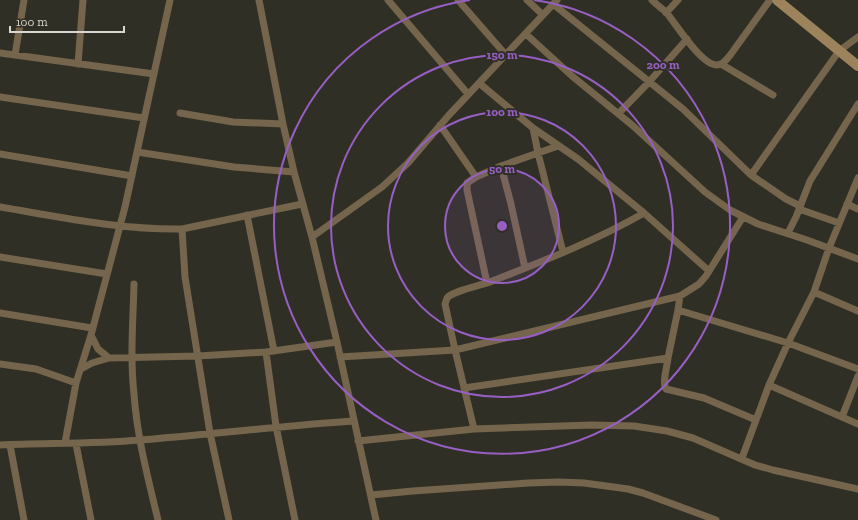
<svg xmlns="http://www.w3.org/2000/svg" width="858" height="520" font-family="'Zilla Slab',serif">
<rect width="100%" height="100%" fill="#302f25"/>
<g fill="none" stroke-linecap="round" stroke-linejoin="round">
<path stroke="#75654c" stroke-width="7" d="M259 0 283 124 294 172 312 237 337 342 376 520
M388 0 468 94
M458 0 505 54
M527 0 543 15
M652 0C656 4 661 8 666 12 676 24 701 65 717 65 723 65 727 59 731 54L770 0
M553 4 683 109 751 175 786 199 800 206
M666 13 678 0
M526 34 572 76 632 125 705 192 730 210 758 224 807 240 858 259
M0 53 154 74
M15 55 24 0
M78 64 83 0
M721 64 773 95
M479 83 533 128 578 159 644 213 709 271
M0 97 144 118
M180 113 233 122 283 124
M619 113 649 82 687 39
M440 125 476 177
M533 128 538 153 563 252
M137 152 234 167 294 172
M0 154 132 176
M501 166 511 204 525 268
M751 175 839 51 858 37
M847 204 858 209
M0 207C60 217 121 230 182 229L302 204
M799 209 839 223
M247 215 274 351
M182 229 185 277 210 433 229 520
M788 233 796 217 810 181 858 104
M312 237 382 187 408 163 449 115 557 0
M0 257 107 274
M487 283 467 190V183L476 177 501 166 558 146
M134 284C133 321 130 358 134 394 137 437 148 478 158 520
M814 292 858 311
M680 296 678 310 788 343 858 369
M0 313 92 328
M91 335 98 349 109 358 198 356 266 352 337 342
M266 352 276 426 295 520
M340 357 455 350 680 296 699 284 706 276 743 217
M668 358C667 367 662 383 666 389L704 398 756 420
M0 364 36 369 76 383
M81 369 92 363 109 358
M769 385 858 424
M464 388 668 358 678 310
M842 417 858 376
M474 429 455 350 445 304 447 298C454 290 484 285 495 280 546 260 597 240 644 213
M358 441 474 429 592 425 634 426 667 431 693 438 755 465 773 470 858 489
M65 443 76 383 91 335 125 207 170 0
M76 444 91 520
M0 445C47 443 94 444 140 440 211 434 282 426 353 421
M10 445 24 520
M742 458 769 385 788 343 814 292 829 248 858 178
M371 495 413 491 528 483 558 482 584 483 628 489 643 493 716 520"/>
<path stroke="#9c835b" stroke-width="10" d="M777 0 858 66"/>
</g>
<circle cx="502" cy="226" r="57" fill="#975fc4" fill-opacity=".12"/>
<g fill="none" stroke="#975fc4" stroke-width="2">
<circle cx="502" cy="226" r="57"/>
<circle cx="502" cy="226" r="114"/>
<circle cx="502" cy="226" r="171"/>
<path d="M534 0A228 228 0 1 1 470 0"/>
</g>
<circle cx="502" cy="226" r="6" fill="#975fc4" stroke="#302f25" stroke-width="2"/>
<g font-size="12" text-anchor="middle" font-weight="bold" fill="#975fc4" stroke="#302f25" stroke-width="4" stroke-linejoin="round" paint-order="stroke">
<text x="502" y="59">150 m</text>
<text x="663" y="69">200 m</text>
<text x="502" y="116">100 m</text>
<text x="502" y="173">50 m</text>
</g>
<path d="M10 26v6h114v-6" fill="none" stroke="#d8d7d1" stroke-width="2"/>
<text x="16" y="26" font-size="12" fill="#d8d7d1" stroke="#302f25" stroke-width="3" paint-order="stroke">100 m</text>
</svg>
